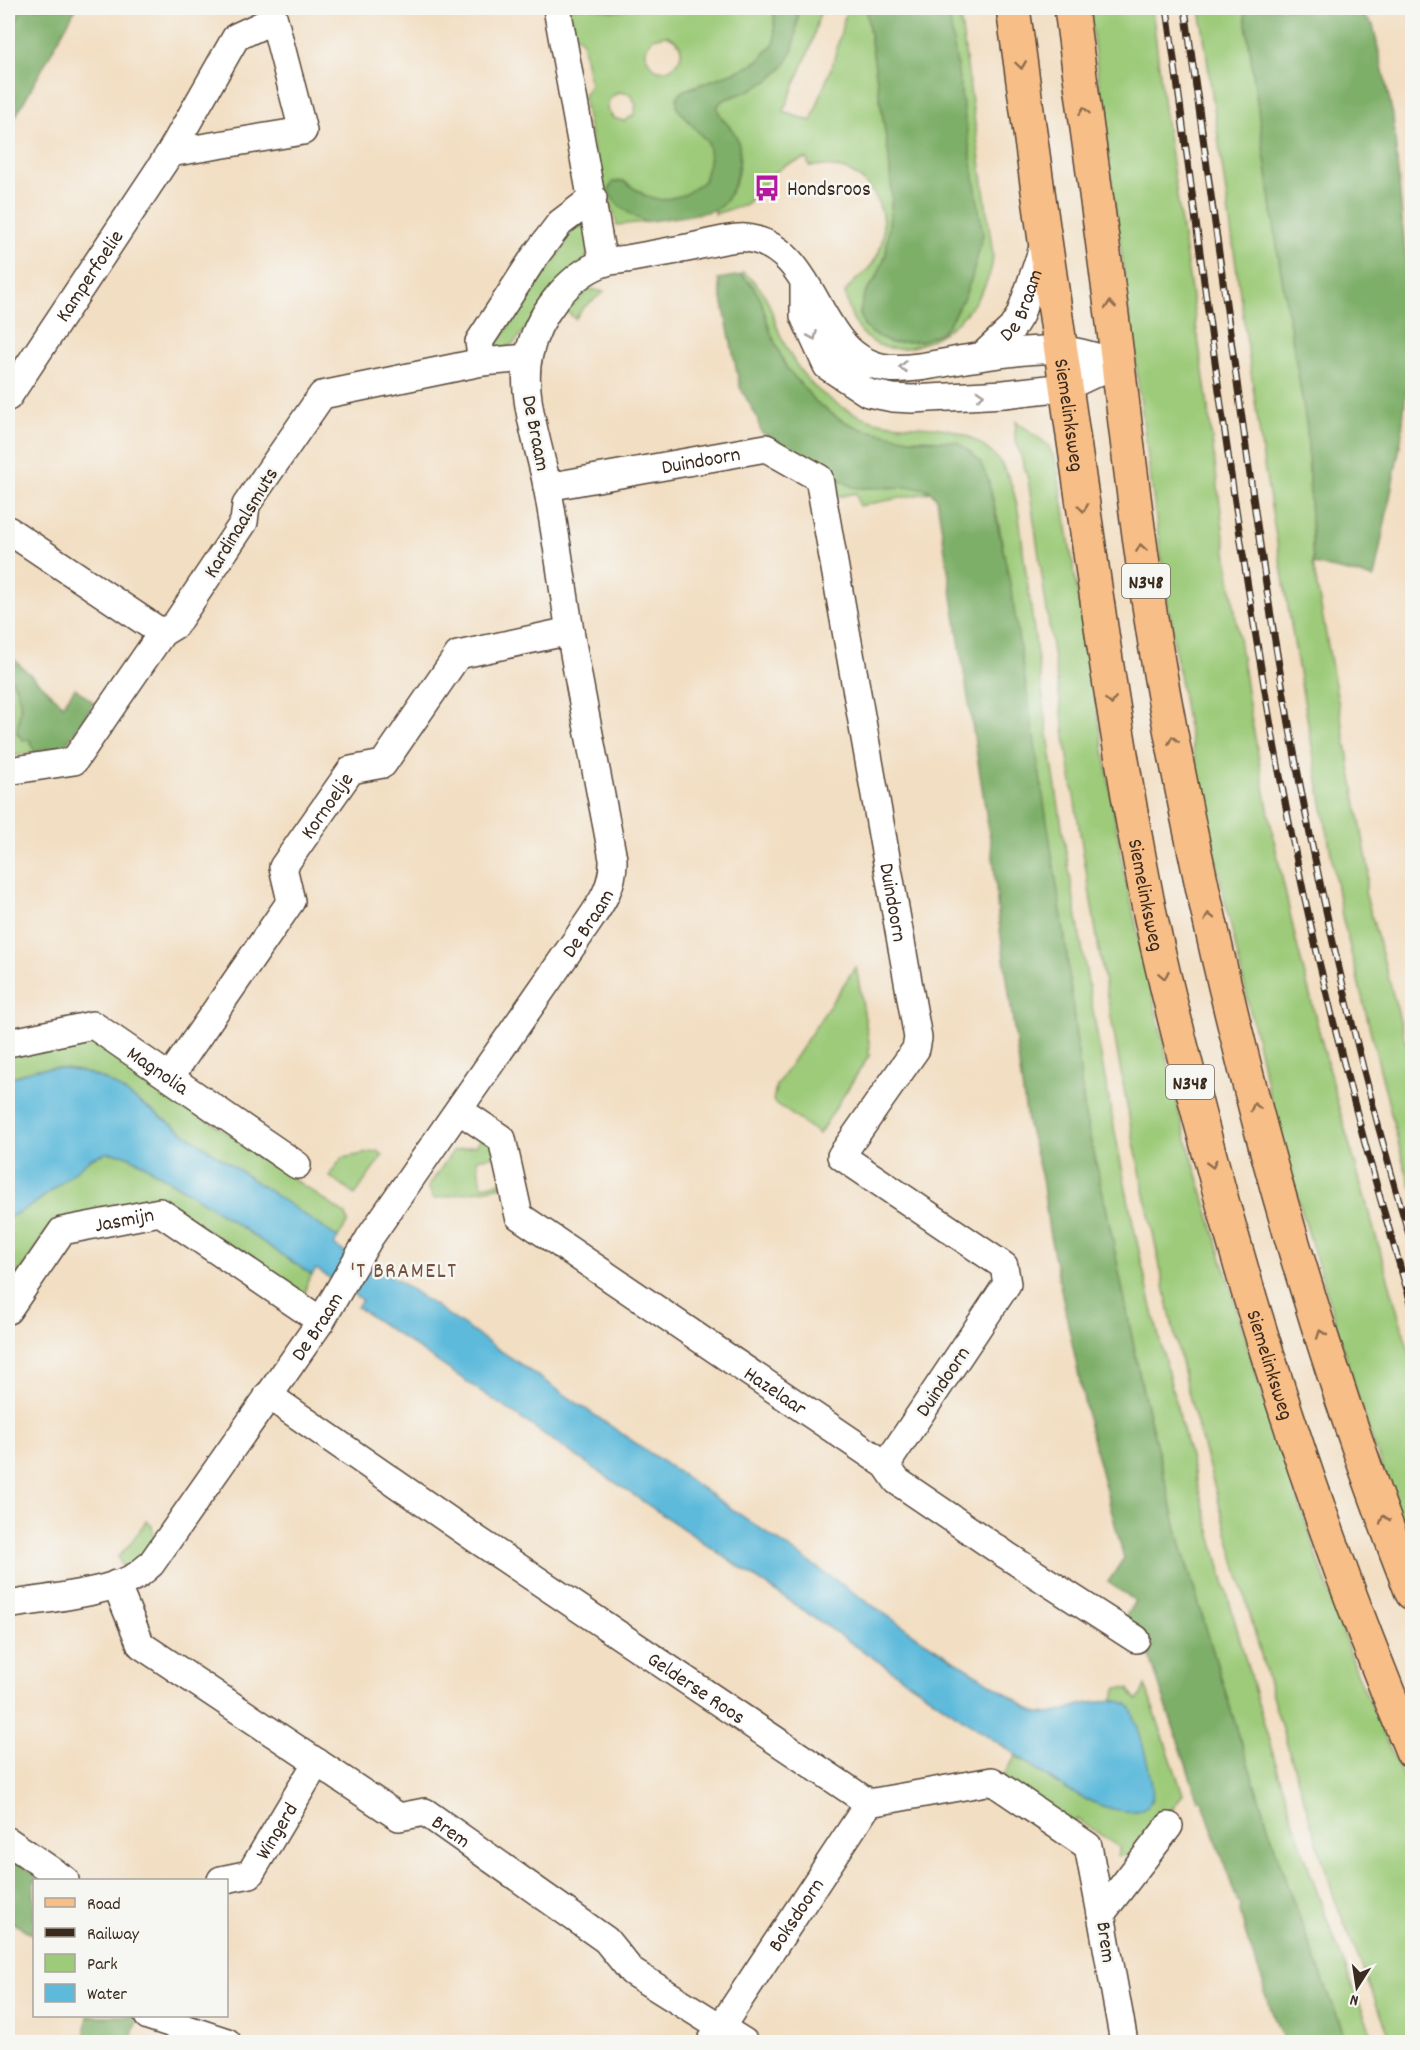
<svg xmlns="http://www.w3.org/2000/svg" width="1420" height="2050" font-family="Dekko,sans-serif">
<rect width="100%" height="100%" fill="#f6f6f2"/>
<filter id="ink" filterUnits="userSpaceOnUse"><feTurbulence type="fractalNoise" baseFrequency=".0167" numOctaves="2"/><feDisplacementMap in="SourceGraphic" scale="12" xChannelSelector="R" yChannelSelector="G"/><feConvolveMatrix kernelMatrix="1 2 1 2 8 2 1 2 1" color-interpolation-filters="sRGB"/></filter>
<filter id="wash" filterUnits="userSpaceOnUse"><feTurbulence type="fractalNoise" baseFrequency=".008" numOctaves="4" result="noise"/><feDisplacementMap in="SourceGraphic" scale="24" xChannelSelector="R" yChannelSelector="G"/><feGaussianBlur stdDeviation="1.35" result="paint"/><feColorMatrix in="noise" values="0 0 0 0 0 0 0 0 0 0 0 0 0 0 0 0 0 1.4 0 .05"/><feComposite in="paint" operator="in"/></filter>
<g filter="url(#wash)">
<rect width="100%" height="100%" fill="#f2dec2"/>
<path fill="#9dcb79" stroke="#6c7a4c" stroke-width="1.5" fill-rule="evenodd" d="M8 8H22L8 44Z
M567 8C576 8 587 6 596 8 611 10 614 14 629 8H774L775 42 760 59 746 68 682 91 710 148C710 157 708 172 704 180 697 193 672 202 658 200 645 197 635 190 625 182L634 216 645 222 617 225 610 202H603L583 96 590 85 582 40 572 33ZM666 35C703 48 662 90 648 60 643 52 647 45 653 38ZM619 92 630 94 636 104 634 115 624 121 613 118 607 109 610 98Z
M799 8H821L811 46 783 112 811 121 833 63 847 8H866L889 158 892 198 886 254 877 277 864 295V326L872 333 891 343 948 325 964 298 972 277 963 114 948 8H959L993 255C990 326 866 404 845 293 851 281 865 275 873 263 893 233 883 188 850 172 836 166 823 165 809 166L807 158 786 165 774 173 746 204 715 214V210C735 196 746 160 736 137 731 126 716 117 718 105L723 100C750 90 783 81 792 50 796 36 797 21 799 8Z
M1089 8H1152L1164 108 1207 399 1225 545 1250 711 1273 836 1296 941 1337 1101 1412 1362V1551L1364 1417 1277 1129 1218 870 1186 716 1165 588Z
M1200 8H1244L1279 260 1307 428 1313 564 1369 871 1365 892 1412 1064V1189L1402 1158 1342 916 1299 672 1264 465Z
M581 225 588 229 590 246 585 259 514 343 505 348 489 350V341L500 339 566 243 568 228Z
M743 272C771 293 769 309 782 339 792 360 804 380 823 394 838 406 857 416 875 421 919 432 948 416 988 450 996 456 1002 463 1006 472 1019 498 1021 531 1024 559 1030 599 1035 638 1040 677 1056 798 1077 919 1098 1040 1112 1118 1126 1196 1144 1273 1164 1364 1189 1453 1213 1542 1242 1648 1271 1753 1305 1857 1326 1920 1350 1981 1375 2042H1347L1288 1888 1233 1717 1182 1549 1142 1387 1106 1207 1085 1116 1064 931 999 525 988 479C974 468 953 448 937 441 930 437 918 440 910 439 875 437 844 425 817 403 795 384 779 359 770 331 763 309 761 290 741 275Z
M590 289 604 292 583 308 575 319 565 309Z
M1016 421 1048 445 1056 462 1124 872 1181 1120 1262 1394 1330 1594 1357 1673 1412 1798V2042H1392L1334 1897 1276 1709 1187 1388 1171 1319 1131 1128 1100 956 1070 771 1028 479 1015 437Z
M825 472 853 487 860 488 919 487 931 492 859 506 856 493 831 498Z
M8 674C23 695 21 707 17 732L18 736 30 739 35 752 8 757Z
M856 966 870 1048 868 1053 870 1054 819 1134 773 1101 776 1086Z
M88 1037 346 1215 348 1222 338 1238 103 1079C72 1065 39 1065 8 1079V1053Z
M481 1135 492 1142 496 1156 477 1159 481 1184 483 1186 503 1182 504 1186 434 1199 428 1187 453 1151 477 1145Z
M378 1151 383 1155 355 1195 329 1176 342 1158Z
M106 1153 123 1154 136 1160 196 1197 312 1275 307 1282 305 1295 161 1200 55 1220 8 1290V1218C22 1211 36 1204 48 1194 68 1179 81 1158 106 1153Z
M146 1521 152 1526 154 1540 136 1561 123 1568 118 1557 130 1544Z
M1145 1685 1183 1794 1164 1822 1133 1854 1119 1856 1117 1855 1120 1848 1077 1819 1073 1824 1002 1777 1016 1756 1069 1791 1104 1806 1144 1750 1131 1709C1127 1704 1119 1701 1112 1701L1117 1688 1129 1689 1137 1700 1140 1697Z"/>
<path fill="#7eaf69" stroke="#5c6c44" stroke-width="1.5" d="M22 8H76L8 130V44Z
M774 8H799C796 23 797 44 789 58 775 83 748 92 723 100L718 105C716 117 731 125 736 136 742 149 740 163 736 177 733 188 728 201 718 208 708 215 659 219 645 222 633 216 611 204 609 190L613 182 623 181 646 196 662 200 684 195 704 181 710 158 708 143 677 108V97L683 91 750 66 760 59 775 42Z
M866 8H948L983 235 972 277 964 298 948 325 940 333 921 341 891 343 872 333 864 326 860 313 864 295 877 277 886 254 892 198 889 158Z
M1244 8H1354L1373 25 1393 116 1408 285 1407 382 1401 441 1374 578 1313 564 1307 428 1279 260Z
M741 275 753 286 761 300 770 331 786 367 815 401 839 419 861 429 909 439 957 442 972 453 980 462 988 479 1010 583 1064 931 1085 1116 1106 1207 1142 1387 1182 1549 1233 1717 1288 1888 1347 2042H1284L1264 1992 1263 1982 1248 1942 1240 1912 1241 1903H1238L1202 1800H1198L1141 1631 1124 1619 1135 1601 1108 1582 1124 1558 1090 1430 1049 1231 1042 1178 1027 1121 998 915 994 864 937 500C935 496 933 492 928 490 915 483 872 491 853 487L761 432 757 417 740 387 718 279Z
M8 654 63 705 75 688 94 703 64 747 35 752 30 740H23L17 732 21 706 16 686 8 674Z
M8 1856 44 1880H34V1935L8 1920Z
M88 2016H139L133 2031 131 2042H84Z"/>
<path fill="#5dbadb" stroke="#4c727c" stroke-width="1.5" d="M50 1068C73 1069 93 1073 113 1084L338 1238 334 1245 379 1275 383 1270 387 1273 926 1642 1035 1712C1053 1718 1067 1708 1084 1704 1093 1702 1102 1702 1111 1701 1116 1701 1120 1700 1125 1703 1127 1704 1130 1706 1131 1709 1137 1721 1156 1788 1152 1798 1142 1828 1086 1800 1069 1791L357 1307 362 1300 316 1269 312 1275 196 1197 136 1160 123 1154 106 1153 91 1158 49 1193 29 1207 8 1218V1079L36 1069Z"/>
</g>
<g filter="url(#ink)">
<g fill="none" stroke-linecap="round" stroke-linejoin="round">
<g stroke="#564537" stroke-width="30">
<g id="minor">
<path d="M557 8 603 263"/>
<path d="M170 153 303 131 271 8"/>
<path d="M804 281V316L827 366 868 393 893 398 912 399 1004 394 1066 387 1117 363"/>
<path id="s1" d="M982 356 1012 328 1020 315 1045 242"/>
<path d="M482 362 479 342 535 256 560 223 593 198"/>
<path id="s2" d="M8 397 170 153 236 37 273 20"/>
<path id="s3" d="M547 487 766 448 819 478 918 1038 916 1049 841 1156 1004 1266 1007 1284 886 1465"/>
<path d="M8 530 162 633"/>
<path d="M8 771 74 761 162 633 175 625 244 522 246 505 322 395 482 362 527 358"/>
<path id="s4" d="M8 1043 93 1025 297 1165"/>
<path id="s5" d="M170 1077 291 901 283 867 351 770 383 764 458 655 570 631"/>
<path id="s6" d="M459 1110 502 1139 519 1216 886 1465 897 1481 1006 1555 1136 1639"/>
<path id="s7" d="M8 1310 62 1231 160 1212 321 1321"/>
<path id="s8" d="M268 1395 476 1539 869 1803 992 1781 1088 1846 1101 1914"/>
<path id="s9" d="M116 1584 141 1645 399 1817 425 1812 606 1940 632 1972 744 2042"/>
<path id="s10" d="M8 1605C42 1599 108 1593 136 1576 141 1573 146 1568 151 1564L321 1321 370 1237 579 936C596 910 614 891 613 859 599 783 583 707 570 631 562 583 556 534 547 486 540 447 519 393 529 354 537 317 567 276 603 263 610 260 620 260 627 259 647 255 667 252 687 248 702 245 734 236 747 238 822 249 813 359 888 368 913 371 953 360 979 357 1004 353 1032 349 1058 350 1077 350 1099 358 1117 363"/>
<path d="M8 1841 65 1880"/>
<path id="s11" d="M221 1880 250 1874 317 1762"/>
<path d="M148 2016 227 2042"/>
<path id="s12" d="M711 2042 869 1803"/>
<path d="M1124 2042 1101 1914 1169 1826"/>
</g>
</g>
<g stroke="#564537" stroke-width="36">
<g id="primary">
<path id="s13" d="M1013 8C1033 160 1055 311 1077 463 1098 609 1119 755 1147 899 1162 973 1181 1046 1200 1119 1256 1334 1326 1546 1412 1751"/>
<path d="M1071 8C1086 126 1104 245 1118 364 1131 475 1144 586 1164 696 1220 1001 1299 1304 1412 1593"/>
</g>
</g>
<use href="#minor" stroke="#fff" stroke-width="27"/>
<use href="#primary" stroke="#f7be87" stroke-width="33"/>
<g stroke="#3b2a1e" stroke-width="7">
<path id="rail" d="M1167 8C1202 262 1233 518 1279 771 1313 952 1358 1130 1412 1306
M1185 8C1205 154 1225 300 1246 447 1265 584 1286 722 1315 859 1342 989 1374 1118 1412 1245"/>
</g>
<use href="#rail" stroke="#f6f6f2" stroke-width="4.5" stroke-dasharray="14" stroke-linecap="butt"/>
</g>
<defs><path id="oneway-chevron" d="M-2-3.5L2.5 0L-2 3.5" fill="none" stroke-width="1.6" stroke-linecap="round" stroke-linejoin="round" transform="scale(1.5)"/></defs>
<g stroke="#906d4d">
<use href="#oneway-chevron" transform="translate(1021 65) rotate(82)"/>
<use href="#oneway-chevron" transform="translate(1084 111) rotate(-97)"/>
<use href="#oneway-chevron" transform="translate(1110 305) rotate(-97)"/>
<use href="#oneway-chevron" transform="translate(1083 508) rotate(82)"/>
<use href="#oneway-chevron" transform="translate(1141 548) rotate(-99)"/>
<use href="#oneway-chevron" transform="translate(1111 701) rotate(80)"/>
<use href="#oneway-chevron" transform="translate(1173 740) rotate(-101)"/>
<use href="#oneway-chevron" transform="translate(1209 917) rotate(-102)"/>
<use href="#oneway-chevron" transform="translate(1164 975) rotate(78)"/>
<use href="#oneway-chevron" transform="translate(1255 1107) rotate(-105)"/>
<use href="#oneway-chevron" transform="translate(1212 1164) rotate(75)"/>
<use href="#oneway-chevron" transform="translate(1321 1334) rotate(-109)"/>
<use href="#oneway-chevron" transform="translate(1384 1519) rotate(-109)"/>
</g>
<g stroke="#a79f9a">
<use href="#oneway-chevron" transform="translate(813 336) rotate(66)"/>
<use href="#oneway-chevron" transform="translate(903 367) rotate(176)"/>
<use href="#oneway-chevron" transform="translate(980 395) rotate(-3)"/>
</g>
</g>
<defs>
<g id="bus-bare" transform="scale(2.07)"><path d="M-5-6H5V4H4V6H2V4H-2V6H-4V4H-5ZM-3.5-4V0h7V-4ZM-3.5 1.2v1.5H-2V1.2ZM2 1.2v1.5H3.5V1.2Z" fill="#b5179e" stroke="#f6f6f2" stroke-width="2.5" paint-order="stroke"/></g>
</defs>
<g fill-rule="evenodd">
<use href="#bus-bare" x="767" y="188"/>
</g>
<g text-anchor="middle" stroke-width="5" stroke-linejoin="round" paint-order="stroke">
<g fill="#f6f6f2" stroke="#73675e" stroke-width="1.5">
<rect x="1122" y="564" width="48" height="34" rx="4.5"/>
<rect x="1166" y="1065" width="48" height="34" rx="4.5"/>
</g>
<g font-size="20" font-weight="bold" fill="#3b2a1e">
<text x="1146" y="588">N348</text>
<text x="1190" y="1089">N348</text>
</g>
<g font-size="21" fill="#3b2a1e" stroke="#f6f6f2" text-anchor="start">
<text x="787" y="195">Hondsroos</text>
</g>
<g font-size="21" fill="#3b2a1e" stroke="#f6f6f2">
<text dy="7" stroke="none"><textPath href="#s2" startOffset="146">Kamperfoelie</textPath></text>
<text dy="7" stroke="none"><textPath href="#s1" startOffset="66">De Braam</textPath></text>
<text dy="7" stroke="none"><textPath href="#s13" startOffset="411">Siemelinksweg</textPath></text>
<text transform="translate(537 433) rotate(79)" y="7">De Braam</text>
<text dy="7" stroke="none"><textPath href="#s3" startOffset="156">Duindoorn</textPath></text>
<text transform="translate(240 522) rotate(-59)" y="7">Kardinaalsmuts</text>
<text dy="7" stroke="none"><textPath href="#s5" startOffset="324">Kornoelje</textPath></text>
<text dy="7" stroke="none"><textPath href="#s13" startOffset="897">Siemelinksweg</textPath></text>
<text dy="7" stroke="none"><textPath href="#s3" startOffset="714">Duindoorn</textPath></text>
<text dy="7" stroke="none"><textPath href="#s10" startOffset="927">De Braam</textPath></text>
<text dy="7" stroke="none"><textPath href="#s4" startOffset="166">Magnolia</textPath></text>
<text dy="7" stroke="none"><textPath href="#s7" startOffset="159">Jasmijn</textPath></text>
<text dy="7" stroke="none"><textPath href="#s10" startOffset="441">De Braam</textPath></text>
<text dy="7" stroke="none"><textPath href="#s13" startOffset="1383">Siemelinksweg</textPath></text>
<text transform="translate(942 1381) rotate(-56)" y="7">Duindoorn</text>
<text dy="7" stroke="none"><textPath href="#s6" startOffset="441">Hazelaar</textPath></text>
<text dy="7" stroke="none"><textPath href="#s8" startOffset="519">Gelderse Roos</textPath></text>
<text dy="7" stroke="none"><textPath href="#s11" startOffset="80">Wingerd</textPath></text>
<text dy="7" stroke="none"><textPath href="#s9" startOffset="435">Brem</textPath></text>
<text dy="7" stroke="none"><textPath href="#s12" startOffset="153">Boksdoorn</textPath></text>
<text transform="translate(1107 1942) rotate(82)" y="7">Brem</text>
</g>
<g font-size="22" letter-spacing="1.5" fill="#74523e" stroke="#f6f6f2">
<text x="404" y="1277">'T BRAMELT</text>
</g>
</g>
<rect width="1420" height="2050" fill="none" stroke="#f6f6f2" stroke-width="30"/>
<rect x="33" y="1879" width="195" height="138" fill="#f6f6f2" stroke="#aba49d" stroke-width="1.5"/>
<rect x="45" y="1898" width="30" height="9" fill="#f7be87" stroke="#aba49d" stroke-width="1.5"/>
<text x="87" y="1909" font-size="18" fill="#3b2a1e">Road</text>
<rect x="45" y="1928" width="30" height="9" fill="#3b2a1e" stroke="#aba49d" stroke-width="1.5"/>
<text x="87" y="1939" font-size="18" fill="#3b2a1e">Railway</text>
<rect x="45" y="1954" width="30" height="18" fill="#9dcb79" stroke="#aba49d" stroke-width="1.5"/>
<text x="87" y="1969" font-size="18" fill="#3b2a1e">Park</text>
<rect x="45" y="1984" width="30" height="18" fill="#5dbadb" stroke="#aba49d" stroke-width="1.5"/>
<text x="87" y="1999" font-size="18" fill="#3b2a1e">Water</text>
<g transform="translate(1357 1987) rotate(192)" stroke="#f6f6f2" stroke-width="4.5" paint-order="stroke">
<path d="M0-4.5L10 22L0 15L-10 22Z" fill="#3b2a1e"/>
<text y="-9" font-size="16" font-weight="bold" text-anchor="middle" fill="#3b2a1e">N</text>
</g>
</svg>
